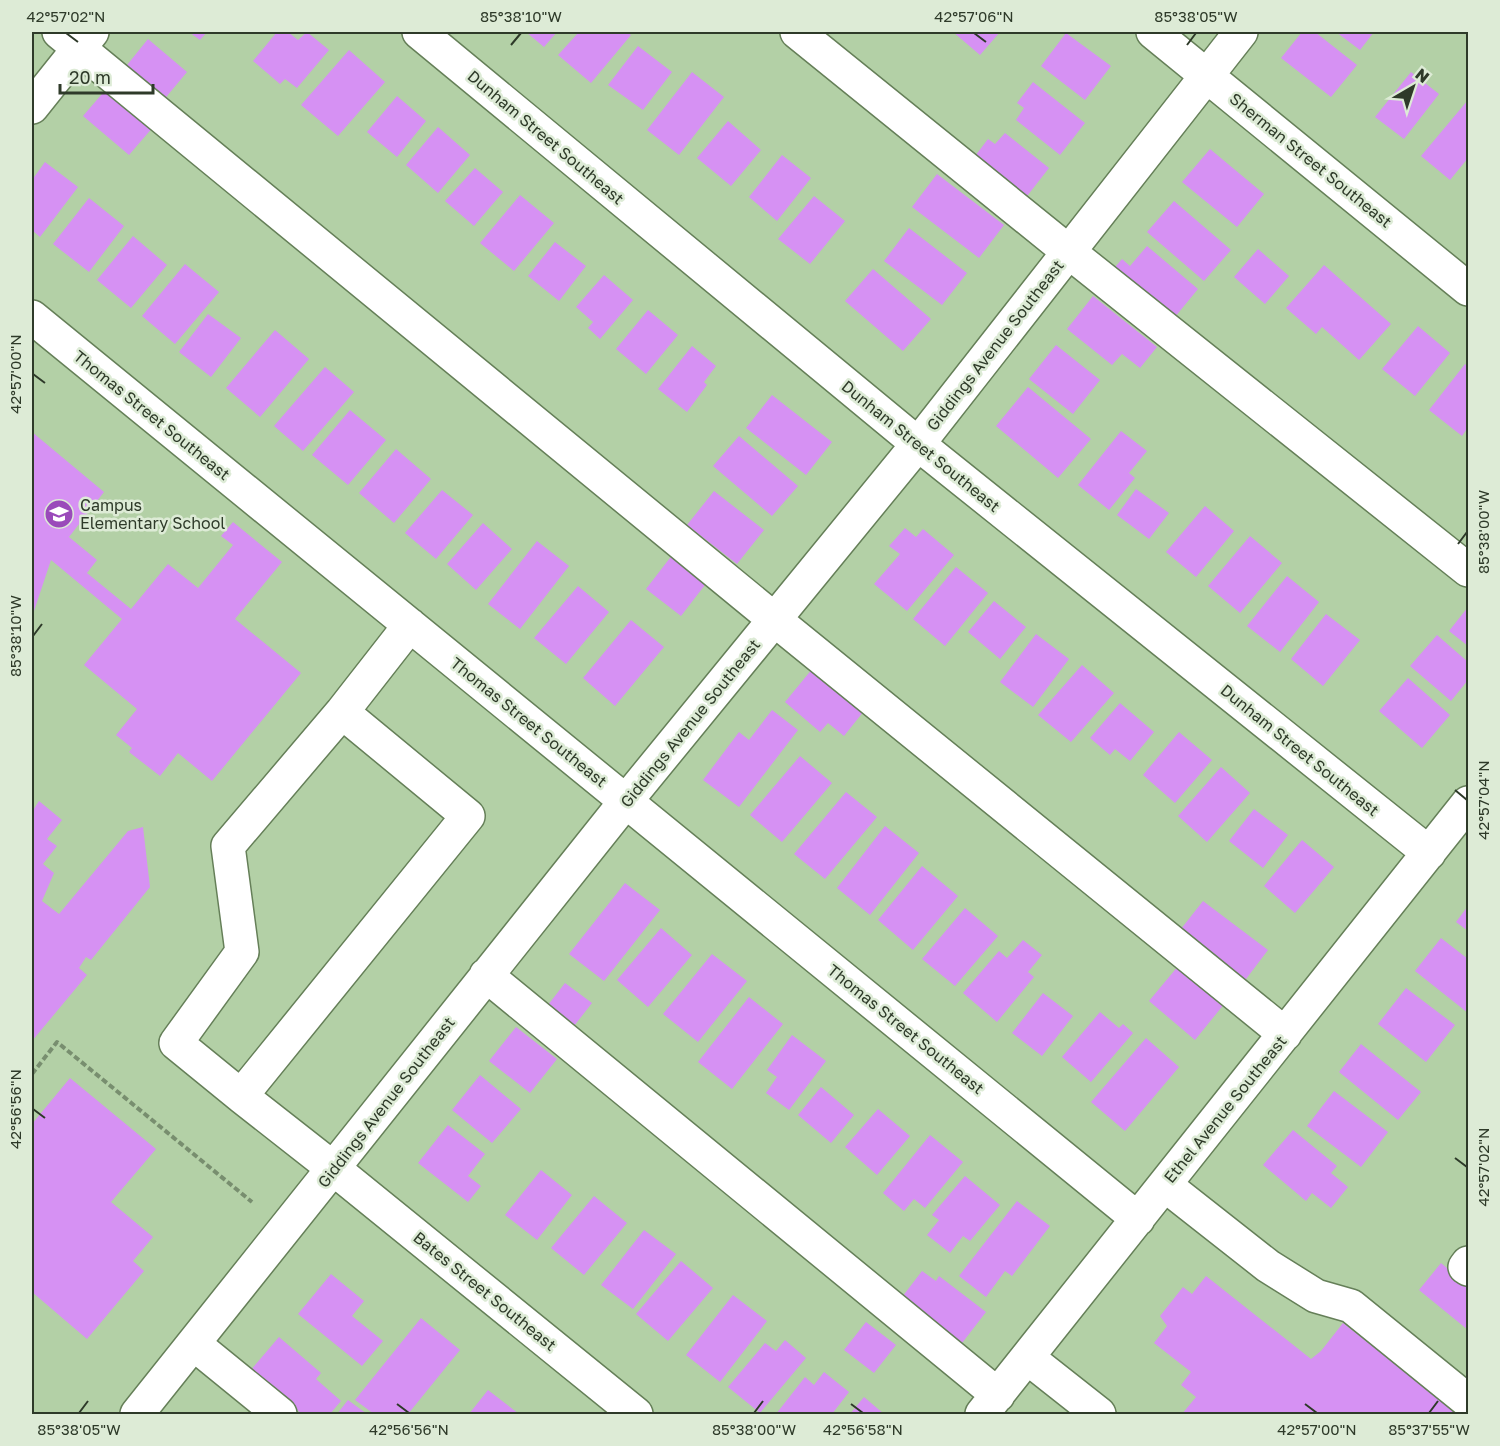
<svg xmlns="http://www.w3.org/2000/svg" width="1500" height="1446" font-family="'Golos Text',sans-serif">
<rect width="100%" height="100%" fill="#b3d0a6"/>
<path fill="#d691f3" d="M189 32H207L200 40Z
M277 32H288L298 40 307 32 329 50 297 88 285 79 280 84 253 61Z
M526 32H557L544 47Z
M579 32H627L631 35 591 83 558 55Z
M953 32H1000L980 55Z
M1302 32H1315L1357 65 1331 97 1281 58Z
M1336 32H1374L1360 50Z
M1066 33 1111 66 1085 100 1041 66Z
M148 39 187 72 162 102 123 70Z
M638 46 672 72 643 110 608 85Z
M349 50 385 82 338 136 301 105Z
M692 72 724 97 679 155 647 130Z
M1411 72 1439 94 1404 139 1375 117Z
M1033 82 1085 123 1060 155 1016 120 1024 108 1017 103Z
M108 87 154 126 129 155 83 116Z
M397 96 426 121 397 157 367 132Z
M1468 100V158L1450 180 1421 156Z
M728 121 761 150 731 186 697 158Z
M438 127 470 155 438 193 406 165Z
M1005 133 1049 168 1024 200 972 160 988 139 995 144Z
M1210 149 1264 194 1237 227 1182 182Z
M782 155 811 178 777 221 749 197Z
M45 162 78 187 40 237 32 230V180Z
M475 168 503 192 474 226 445 201Z
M937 174 1004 225 979 258 912 207Z
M520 195 554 223 514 271 480 243Z
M814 196 845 221 810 264 778 239Z
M89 198 124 226 89 272 53 244Z
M1174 201 1231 250 1204 281 1147 232Z
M909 228 967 273 942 305 884 261Z
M133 236 167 265 131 308 97 280Z
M555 242 586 266 559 301 528 276Z
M1147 246 1198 289 1170 323 1110 273 1122 259 1130 266Z
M1258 249 1289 276 1265 304 1234 277Z
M185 264 219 292 175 344 142 316Z
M1324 265 1391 324 1359 360 1322 327 1316 334 1286 308Z
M873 269 931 319 903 351 845 301Z
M604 275 633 300 600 339 588 328 593 322 576 307Z
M1093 296 1157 347 1140 368 1122 354 1112 365 1067 329Z
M648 310 678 335 646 374 616 349Z
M208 314 241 338 211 377 179 352Z
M1418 326 1450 353 1415 396 1382 369Z
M275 330 309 359 260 417 226 388Z
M1056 345 1100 380 1073 414 1029 379Z
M692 346 716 366 704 382 707 385 687 412 658 389Z
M1465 364 1468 367V427L1462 436 1429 410Z
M325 367 354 392 303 451 274 426Z
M1028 387 1091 439 1058 478 996 426Z
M772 395 832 442 806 475 746 428Z
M350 410 386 440 348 485 312 455Z
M1121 431 1147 451 1129 473 1135 478 1109 510 1078 485Z
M32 432 104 492 69 537 97 560 87 573 131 609 168 564 198 588 233 545 221 536 233 522 282 562 235 619 301 673 212 781 178 753 160 776 129 752 132 748 116 735 137 709 84 665 122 619 51 560 32 617Z
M739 436 798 486 772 516 713 466Z
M396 449 431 479 394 523 359 493Z
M1136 489 1169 513 1149 539 1117 515Z
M442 490 473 515 436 559 405 533Z
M714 491 764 530 737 564 687 525Z
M1205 506 1234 531 1196 577 1166 552Z
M483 523 512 549 476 590 447 564Z
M905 528 916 537 923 529 954 555 907 611 874 584 900 554 889 546Z
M1250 536 1282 563 1240 613 1208 586Z
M537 541 569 566 520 629 488 604Z
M673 554 708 581 681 616 646 589Z
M956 567 988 593 945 646 913 619Z
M1287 576 1319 602 1280 652 1247 626Z
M578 586 609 612 566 664 534 638Z
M994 601 1026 627 1000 659 968 632Z
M1468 607V646L1449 631Z
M1326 614 1360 640 1323 686 1291 659Z
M631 620 664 647 615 706 583 678Z
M1036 634 1069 659 1033 707 1000 682Z
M1437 635 1468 662V680L1451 701 1410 666Z
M1082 665 1114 693 1071 742 1038 715Z
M813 668 864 711 844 736 828 723 820 732 785 702Z
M1408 678 1450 715 1422 748 1379 711Z
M1120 703 1154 732 1130 761 1115 749 1110 755 1090 738Z
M772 710 798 730 739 807 703 780 739 732 749 740Z
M1179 732 1212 760 1175 803 1143 775Z
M800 756 832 783 782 842 750 815Z
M1221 767 1250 793 1207 842 1178 816Z
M846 792 877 817 825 879 794 854Z
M39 801 62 820 47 839 57 846 43 864 54 873 42 901 59 914 128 831 143 827 150 887 91 960 86 957 79 968 87 975 32 1041V812Z
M1254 809 1288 835 1263 868 1229 841Z
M885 826 919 853 870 915 837 888Z
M1302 840 1334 867 1295 913 1264 886Z
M922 866 958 896 913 950 878 920Z
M625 883 660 910 604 981 569 954Z
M1203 901 1268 950 1243 983 1177 934Z
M1468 906V931L1456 922Z
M965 908 998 936 955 986 922 959Z
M661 928 692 955 648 1007 617 980Z
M1441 938 1468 959V1013L1415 971Z
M1023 940 1042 955 1028 972 1034 977 997 1022 963 993 999 951 1007 958Z
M712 954 747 981 698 1042 663 1014Z
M1179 965 1225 1003 1195 1040 1149 1001Z
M565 983 592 1003 567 1035 541 1014Z
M1406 988 1455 1025 1426 1062 1378 1024Z
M1043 993 1073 1016 1042 1056 1012 1033Z
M749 997 783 1024 732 1089 698 1062Z
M1100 1012 1119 1028 1123 1024 1133 1033 1091 1082 1062 1057Z
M516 1027 557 1059 530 1093 489 1061Z
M792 1035 826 1061 789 1110 766 1093 777 1077 767 1070Z
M1146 1038 1179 1067 1125 1131 1091 1102Z
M1361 1044 1421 1092 1398 1120 1339 1072Z
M480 1075 521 1109 492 1143 452 1110Z
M70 1078 156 1149 111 1202 153 1237 133 1261 144 1271 87 1339 32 1292V1124Z
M821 1087 854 1115 831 1143 798 1115Z
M1334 1091 1388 1132 1361 1167 1307 1126Z
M878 1109 910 1136 877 1175 845 1147Z
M448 1125 485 1154 468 1176 481 1186 468 1202 418 1163Z
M1293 1130 1337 1166 1331 1173 1348 1187 1331 1208 1312 1193 1306 1201 1263 1165Z
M930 1135 963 1162 925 1208 914 1199 904 1211 883 1193Z
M541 1170 572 1195 537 1240 505 1215Z
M965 1176 1000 1205 970 1241 963 1236 950 1253 927 1235 939 1220 932 1215Z
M594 1196 627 1223 584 1275 551 1248Z
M1017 1201 1050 1226 1012 1276 1005 1271 986 1297 959 1276Z
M644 1230 676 1254 633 1309 601 1285Z
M681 1261 713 1288 668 1341 636 1314Z
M1441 1263 1468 1286V1330L1419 1290Z
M922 1271 936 1281 939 1276 986 1312 959 1347 899 1301Z
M331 1274 364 1301 352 1316 383 1341 362 1366 298 1314Z
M1206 1276 1311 1359 1321 1351 1343 1323 1459 1414H1182L1196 1397 1181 1385 1191 1372 1154 1343 1167 1326 1160 1316 1183 1287 1192 1294Z
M733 1295 767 1321 720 1382 686 1355Z
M421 1318 460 1350 408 1414H374L355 1400Z
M866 1322 896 1345 874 1373 844 1350Z
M279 1337 321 1373 316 1379 341 1401 330 1414H302L250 1371Z
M785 1340 806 1358 760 1413 728 1387 765 1343 776 1351Z
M824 1372 849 1392 832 1414H776L805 1377 814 1385Z
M488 1390 519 1414H469Z
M864 1397 884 1414H850Z
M348 1400 367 1414H337Z"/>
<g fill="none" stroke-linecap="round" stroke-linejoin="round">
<g stroke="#657f58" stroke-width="36">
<path id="minor" d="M59 32 775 620 1285 1034
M419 32 918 444 1429 853
M797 32 1069 252 1468 570
M1153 32 1468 289
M32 107 92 32
M32 317 1138 1219
M410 625 342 712 468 816 241 1096 334 1169 636 1414
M486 975 998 1395
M241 1096 176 1043 242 952 228 846 342 712
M1165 1185 1268 1266 1316 1296 1351 1306 1468 1401
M1468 1263 1465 1267 1468 1269
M194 1344 280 1414
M1028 1358 1099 1414
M137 1414 626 801 918 444 1241 32
M982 1414 1468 803"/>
</g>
<path stroke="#788e6f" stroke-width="4" stroke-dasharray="6 3" stroke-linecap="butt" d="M32 1074 57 1042 252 1202"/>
<use href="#minor" stroke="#fff" stroke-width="33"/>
</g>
<path fill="none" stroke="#2e3a29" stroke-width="2" d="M66 33 78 42M974 33 986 42M511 45 521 33M1187 45 1196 33M33 374 45 383M1458 544 1467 532M33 636 42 624M1455 790 1467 800M33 1109 45 1118M1455 1158 1467 1167M397 1404 409 1413M851 1404 863 1413M1305 1404 1317 1413M79 1413 88 1401M754 1413 763 1401M1429 1413 1438 1401"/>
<defs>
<g id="school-disc" transform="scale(1.5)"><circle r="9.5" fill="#9a4aba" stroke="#ddebd6"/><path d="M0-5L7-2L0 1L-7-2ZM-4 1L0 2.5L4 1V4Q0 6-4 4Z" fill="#fff"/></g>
</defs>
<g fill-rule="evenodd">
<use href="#school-disc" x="59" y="514"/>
</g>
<g text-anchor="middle" stroke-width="5" stroke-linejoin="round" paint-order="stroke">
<g font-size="16" fill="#2e3a29" stroke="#ddebd6">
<text transform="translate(546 137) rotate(40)" y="6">Dunham Street Southeast</text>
<text transform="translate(1311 160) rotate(39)" y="6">Sherman Street Southeast</text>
<text transform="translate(995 345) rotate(-52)" y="6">Giddings Avenue Southeast</text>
<text transform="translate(152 415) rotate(39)" y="6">Thomas Street Southeast</text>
<text transform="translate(921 446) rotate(39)" y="6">Dunham Street Southeast</text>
<text transform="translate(529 722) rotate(39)" y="6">Thomas Street Southeast</text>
<text transform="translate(690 723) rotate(-51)" y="6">Giddings Avenue Southeast</text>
<text transform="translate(1300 750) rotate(39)" y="6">Dunham Street Southeast</text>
<text transform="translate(906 1029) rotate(39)" y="6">Thomas Street Southeast</text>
<text transform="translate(386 1102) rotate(-52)" y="6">Giddings Avenue Southeast</text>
<text transform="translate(1225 1109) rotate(-51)" y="6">Ethel Avenue Southeast</text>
<text transform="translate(485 1291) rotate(39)" y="6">Bates Street Southeast</text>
</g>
<g font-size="16" fill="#2e3a29" stroke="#ddebd6" text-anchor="start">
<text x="80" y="511">Campus<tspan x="80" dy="18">Elementary School</tspan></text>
</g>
</g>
<rect width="1500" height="1446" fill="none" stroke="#ddebd6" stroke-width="66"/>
<g transform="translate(1413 87) rotate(39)" stroke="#ddebd6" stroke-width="4.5" paint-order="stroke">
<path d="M0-4.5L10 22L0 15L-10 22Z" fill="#2e3a29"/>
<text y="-9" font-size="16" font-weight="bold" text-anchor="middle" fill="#2e3a29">N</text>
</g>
<path d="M60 84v9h93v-9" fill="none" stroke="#2e3a29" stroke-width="3"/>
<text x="69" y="84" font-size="18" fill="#2e3a29" stroke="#ddebd6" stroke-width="4.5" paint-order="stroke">20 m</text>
<rect x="33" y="33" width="1434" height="1380" fill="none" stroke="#2e3a29" stroke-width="2"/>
<g font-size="15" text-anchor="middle" fill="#2e3a29">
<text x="66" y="22">42°57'02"N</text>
<text x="521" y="22">85°38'10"W</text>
<text x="974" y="22">42°57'06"N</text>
<text x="1196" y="22">85°38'05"W</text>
<text transform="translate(16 374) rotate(-90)" y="5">42°57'00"N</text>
<text transform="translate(1484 532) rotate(-90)" y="5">85°38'00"W</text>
<text transform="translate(16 636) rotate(-90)" y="5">85°38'10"W</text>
<text transform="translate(1484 800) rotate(-90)" y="5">42°57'04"N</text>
<text transform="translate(16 1109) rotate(-90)" y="5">42°56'56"N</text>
<text transform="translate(1484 1167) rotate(-90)" y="5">42°57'02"N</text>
<text x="79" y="1435">85°38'05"W</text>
<text x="409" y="1435">42°56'56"N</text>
<text x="754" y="1435">85°38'00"W</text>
<text x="863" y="1435">42°56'58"N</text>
<text x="1317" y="1435">42°57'00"N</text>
<text x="1429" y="1435">85°37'55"W</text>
</g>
</svg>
